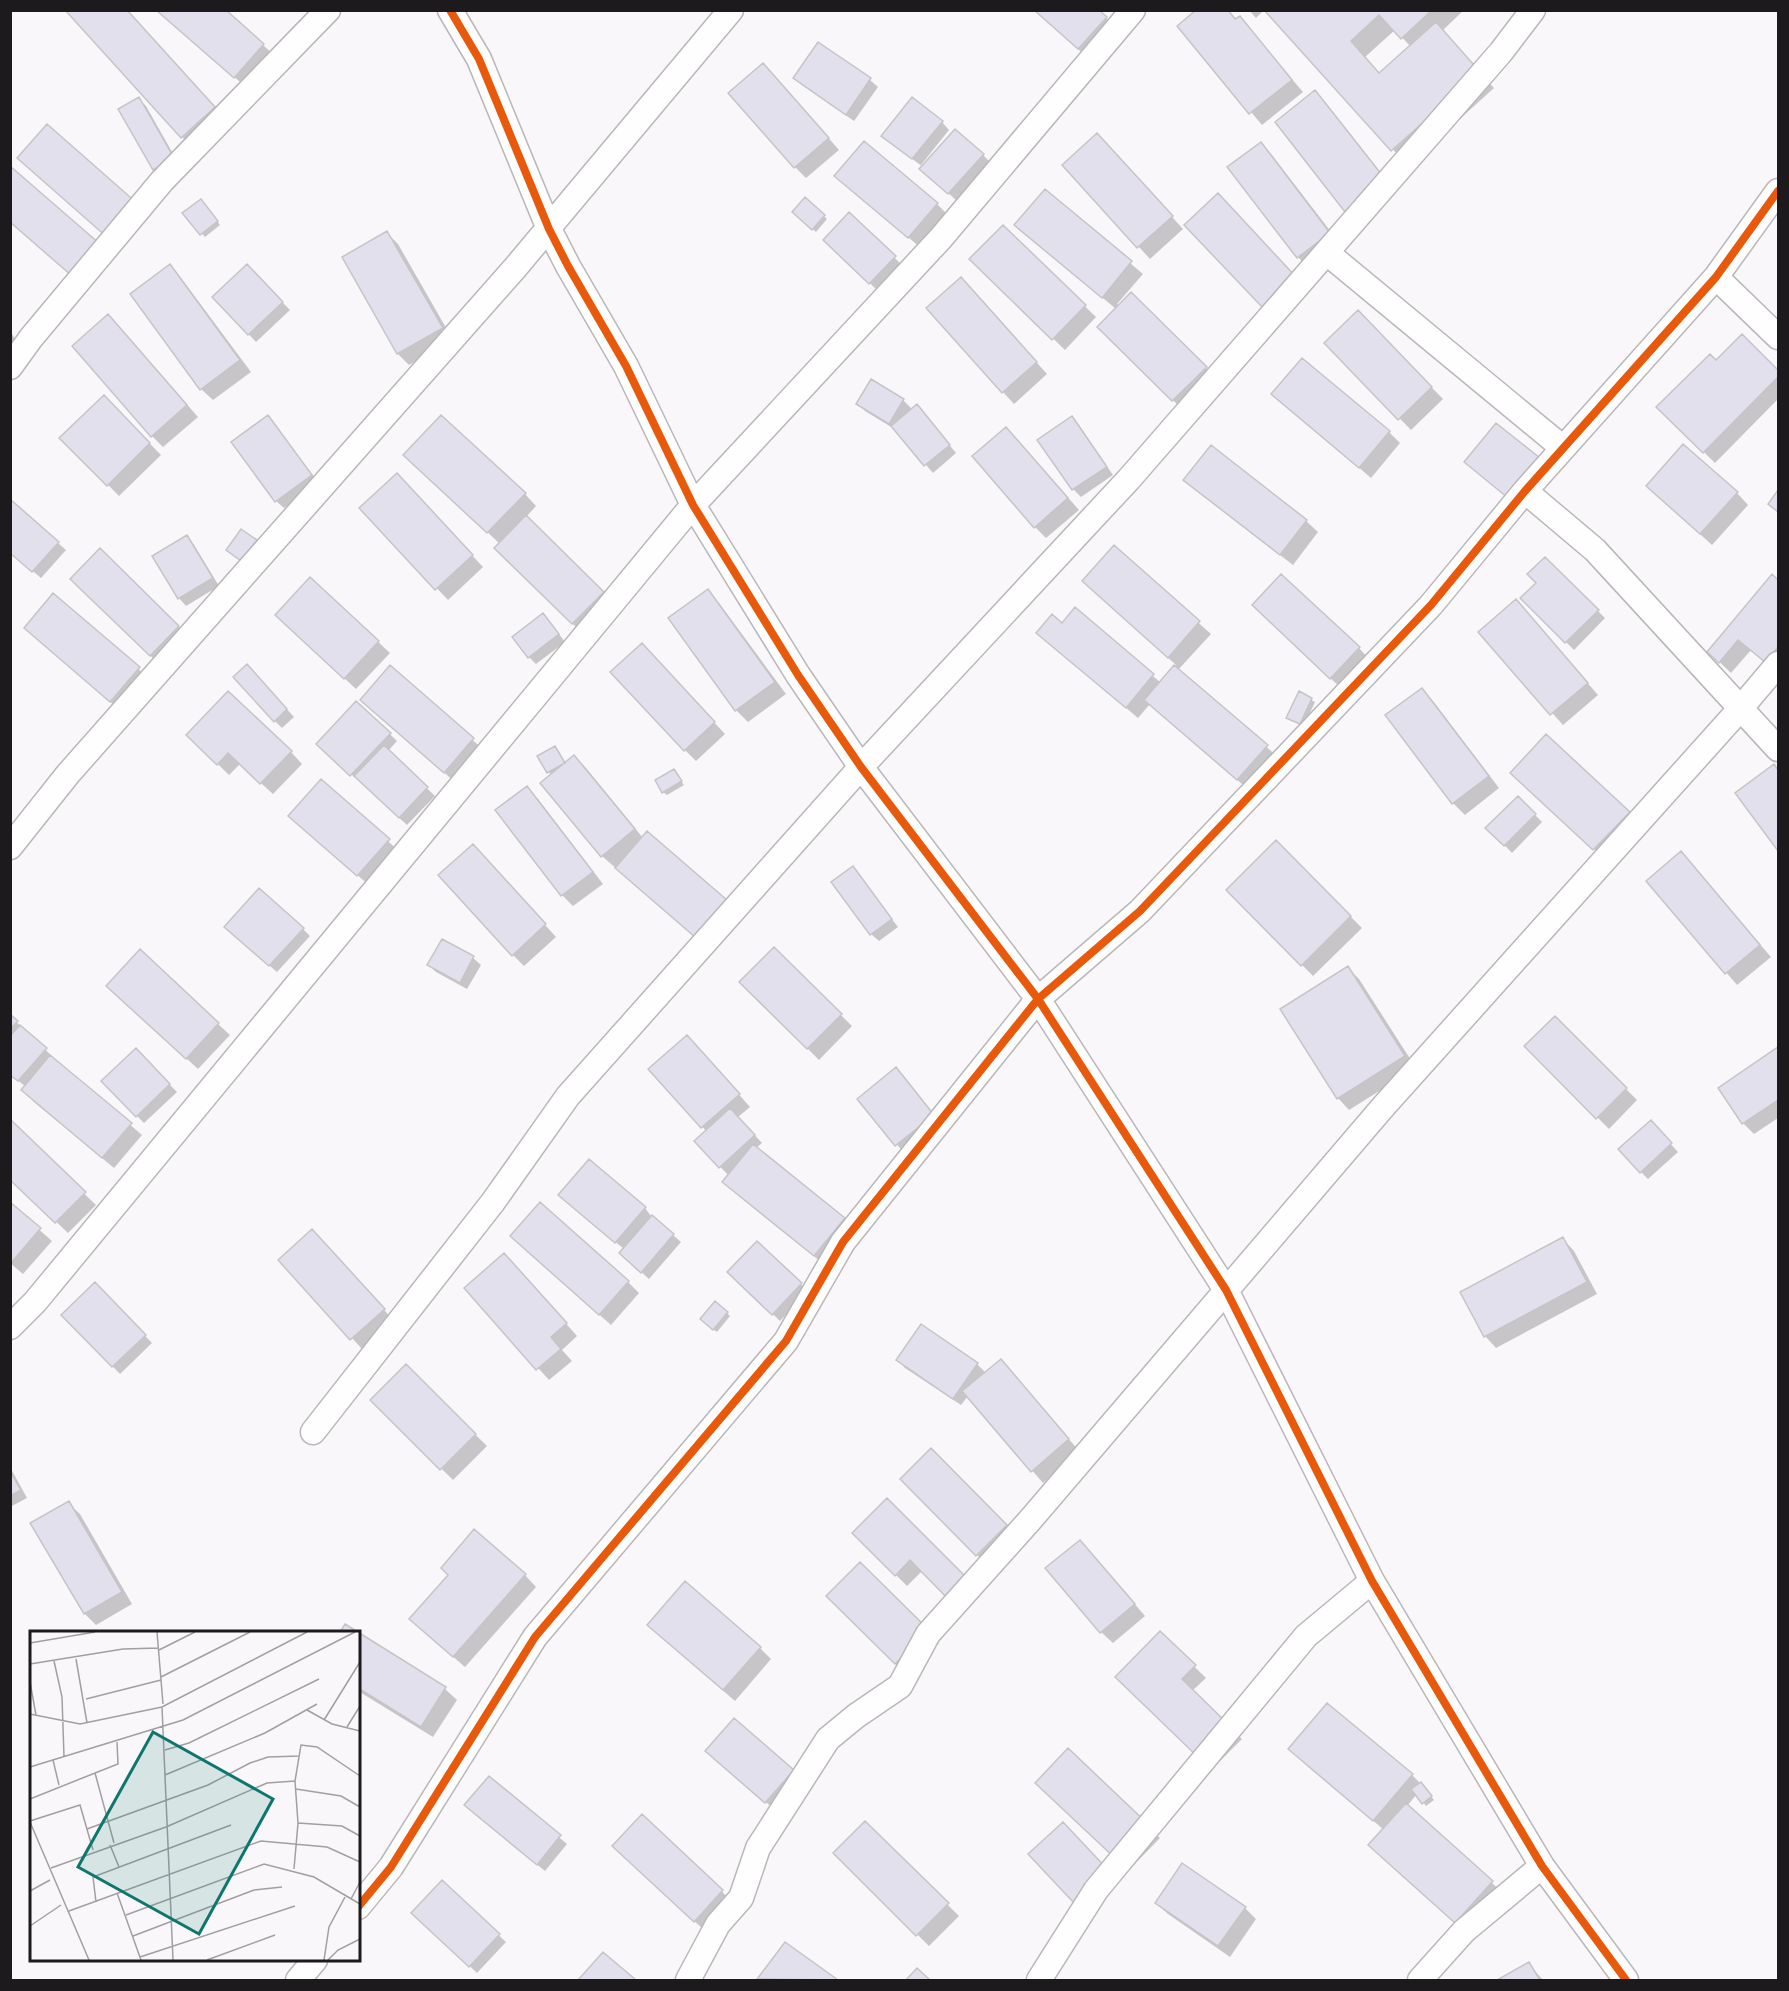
<svg xmlns="http://www.w3.org/2000/svg" width="1789" height="1991" font-family="Jost,sans-serif">
<rect width="100%" height="100%" fill="#f9f7fa"/>
<path fill="#0003" fill-rule="evenodd" d="M126 10 225 120 193 148 182 137Z
M157 10 263 45 275 56 247 88Z
M1035 10 1106 18 1117 30 1090 60Z
M1199 10H1228L1237 20 1240 18 1303 92 1262 125 1179 26Z
M1249 10H1264L1256 18Z
M1266 10H1464L1442 31 1494 88 1408 166ZM1395 30 1411 47 1380 74 1365 57Z
M818 44 870 80 878 87 854 121 802 85 795 78Z
M775 76 839 150 806 178 795 167Z
M1315 92 1326 103 1396 192 1358 222 1347 211 1277 122Z
M138 98 146 106 180 166 161 176 154 169Z
M942 122 949 130 921 165 923 167 983 155 990 162 956 200 929 176 923 167 891 143Z
M1260 144 1272 155 1341 245 1309 269 1298 257Z
M1109 147 1183 229 1150 259 1064 165Z
M848 187 937 204 948 215 921 248Z
M1045 191 1143 274 1117 304 1119 306 1131 294 1217 379 1185 412 1099 327 1116 309 1016 225Z
M805 199 827 219 816 232 794 212Z
M204 204 220 225 205 237 185 213Z
M849 214 902 265 877 290 825 240Z
M1003 227 1096 317 1065 350 971 259Z
M387 233 398 244 453 340 409 365 398 354 344 258Z
M170 266 181 278 251 372 213 400 201 389Z
M247 266 290 310 256 342 214 297Z
M972 290 1047 374 1014 404 1003 392Z
M1358 312 1443 399 1411 430 1326 343Z
M120 328 198 417 163 447 152 436Z
M10 331 19 345 10 351Z
M1742 336 1778 372V399L1715 463 1658 407 1716 362Z
M871 381 903 400 911 408 907 414H924L956 453 933 473 896 430 865 411 858 403Z
M1274 394 1389 432 1400 443 1371 478Z
M104 397 161 455 119 496 62 438Z
M268 417 319 483 284 508 276 501Z
M1071 418 1079 425 1113 475 1081 497 1073 489 1039 440Z
M1017 440 1079 510 1046 538 1035 527Z
M1211 447 1306 521 1318 532 1293 565 1197 491 1185 480Z
M417 466 525 494 536 506 526 517 615 604 584 635 496 548 500 544Z
M408 487 483 567 448 600 361 508Z
M1737 493 1748 505 1712 545 1659 497Z
M187 537 194 545 219 586 186 606 179 598Z
M58 543 66 550 41 578 10 552Z
M1114 547 1211 634 1178 670 1278 757 1250 791 1150 704 1138 718 1038 633 1062 625 1075 609 1161 683 1176 665 1084 581Z
M100 550 190 638 162 667 72 579Z
M1545 559 1605 618 1574 650 1522 598 1538 583Z
M1772 576 1778 582V672L1751 650 1731 673 1709 652Z
M311 579 390 653 356 689 289 627Z
M708 591 719 603 786 694 748 722 736 710 670 619Z
M54 596 151 680 123 713 26 628Z
M1527 613 1598 695 1563 725 1480 632Z
M1265 617 1359 648 1370 660 1342 689Z
M550 622 565 642 536 664 529 657Z
M653 657 725 734 696 761 685 750Z
M390 667 485 751 456 783 362 700Z
M255 674 294 717 282 728 275 721Z
M1422 690 1433 701 1499 788 1465 815 1453 803Z
M1299 693 1315 702 1304 726 1288 717Z
M390 734 397 741 388 751 435 796 407 825 318 744Z
M188 735 291 752 302 764 273 794 240 764 229 775Z
M555 748 565 764 574 757 586 768 643 838 628 879 602 856 542 783 552 775 548 772Z
M1773 766 1778 771V848L1737 794Z
M674 771 684 785 667 795 663 792Z
M321 781 400 852 370 886 302 827Z
M1524 785 1629 813 1640 824 1606 860Z
M527 788 538 799 603 884 573 906 562 895Z
M1518 798 1542 822 1512 853 1488 828Z
M1276 842 1362 928 1313 976 1228 890Z
M1681 853 1771 957 1737 985 1648 881Z
M484 858 556 937 524 966 513 955Z
M853 868 898 927 879 941 871 934Z
M303 929 310 936 277 972 234 935Z
M442 941 473 958 481 965 467 989 436 972 429 965Z
M774 949 852 1026 819 1060 741 982Z
M1348 968 1359 979 1416 1068 1349 1110 1338 1098Z
M119 997 218 1024 230 1035 198 1069Z
M10 1016 53 1057 52 1058 142 1135 114 1168 34 1102 23 1090 26 1087 10 1074Z
M1555 1018 1637 1100 1609 1129 1526 1046Z
M698 1048 750 1107 738 1117 762 1143 756 1148 844 1219 855 1230 826 1266 736 1193 724 1182 729 1176 696 1141 707 1132 651 1069Z
M1778 1049V1118L1754 1134 1743 1123 1720 1088Z
M136 1050 177 1092 144 1123 103 1081Z
M903 1077 941 1123 904 1153 859 1099Z
M10 1122 96 1205 68 1233 10 1178Z
M1658 1130 1678 1152 1648 1179 1641 1172Z
M567 1202 645 1208 651 1216 681 1242 649 1279 628 1260 624 1249Z
M10 1204 52 1241 23 1274 10 1263Z
M1563 1239 1574 1251 1597 1294 1496 1348 1485 1336Z
M324 1243 395 1322 363 1350 280 1260Z
M757 1243 808 1291 780 1321 729 1272Z
M523 1247 628 1282 639 1293 611 1325Z
M515 1266 577 1336 562 1350 572 1361 549 1380 466 1288Z
M95 1284 152 1343 120 1374 63 1315Z
M716 1303 730 1316 717 1332 705 1323Z
M898 1360 977 1364 986 1373 1001 1361 1080 1452 1043 1483 968 1396 961 1405 905 1368Z
M406 1366 487 1446 453 1480 372 1400Z
M931 1451 1018 1537 988 1566 902 1479Z
M10 1467 27 1498 10 1507Z
M887 1500 922 1571 907 1586 854 1533Z
M68 1503 80 1514 132 1604 96 1625 85 1614 32 1524Z
M1091 1553 1145 1616 1113 1643 1101 1632Z
M860 1564 939 1643 907 1675 828 1596Z
M525 1575 536 1587 465 1667 422 1630Z
M1160 1633 1206 1678 1192 1691 1242 1739 1212 1769 1117 1677Z
M358 1634 445 1689 457 1700 433 1737 358 1691Z
M661 1637 760 1648 771 1659 735 1701Z
M1290 1749 1412 1775 1424 1787 1434 1800 1426 1806 1417 1794 1407 1806 1503 1893 1468 1933 1381 1857 1384 1830Z
M714 1758 793 1771 800 1778 774 1809Z
M489 1778 567 1844 545 1871 473 1813Z
M1048 1794 1148 1827 1160 1838 1129 1870Z
M642 1816 734 1903 706 1932 626 1857Z
M865 1823 959 1916 929 1946 835 1853Z
M442 1883 506 1942 477 1973 414 1913Z
M1156 1903 1245 1908 1256 1919 1230 1957 1168 1914Z
M786 1944 835 1980H761L759 1979Z
M603 1954 634 1980H580Z
M1528 1963 1543 1980H1500Z"/>
<path fill="#e2e0ec" stroke="#c5c4c6" stroke-width="1.5" d="M65 10H127L215 107 181 138Z
M156 10H226L264 44 234 78Z
M1034 10H1099L1107 17 1078 49Z
M1196 10H1228L1235 19 1240 16 1292 80 1249 114 1177 26Z
M1264 10H1432L1401 39 1379 15 1351 41 1379 73 1436 22 1480 72 1391 151Z
M818 42 871 78 846 115 793 78Z
M763 63 829 138 794 168 728 93Z
M1315 90 1386 180 1345 212 1275 122Z
M139 97 174 158 153 170 118 109Z
M912 97 943 121 912 159 881 136Z
M47 124 138 204 108 238 17 158Z
M955 129 984 154 948 194 919 169Z
M1097 133 1173 216 1137 248 1062 165Z
M864 141 938 203 908 238 834 176Z
M1261 142 1330 233 1297 258 1227 167Z
M10 166 100 244 72 276 10 222Z
M1045 189 1132 261 1102 298 1014 225Z
M1218 193 1296 277 1263 308 1184 225Z
M805 197 825 215 812 230 792 212Z
M201 199 218 221 200 235 182 213Z
M849 212 896 256 869 284 823 240Z
M1003 225 1086 305 1052 340 969 259Z
M387 231 443 328 397 354 342 257Z
M170 264 240 360 200 390 130 294Z
M247 264 283 302 248 335 212 297Z
M961 277 1037 362 1002 393 926 308Z
M1131 292 1207 367 1172 401 1097 327Z
M1358 310 1432 387 1398 420 1324 343Z
M108 314 187 405 151 437 72 346Z
M1742 334 1778 370V377L1703 453 1656 407 1710 354 1716 360Z
M1302 358 1390 431 1359 468 1271 394Z
M871 379 904 399 889 424 856 404Z
M104 395 150 443 107 486 59 438Z
M917 404 950 445 924 466 891 426Z
M268 415 312 475 275 502 231 442Z
M441 415 526 493 487 533 403 455Z
M1072 416 1107 467 1072 490 1037 440Z
M1496 423 1545 462 1513 502 1464 462Z
M1006 427 1068 498 1034 528 972 456Z
M1683 444 1738 492 1700 534 1646 486Z
M1211 445 1307 520 1280 555 1183 480Z
M397 473 473 555 435 590 359 508Z
M1778 490V512L1768 504Z
M10 499 59 542 32 572 10 553Z
M526 515 604 592 572 624 494 548Z
M241 529 257 540 241 561 226 550Z
M187 535 213 578 178 599 152 556Z
M1114 545 1200 621 1168 658 1082 581Z
M100 548 179 626 150 656 70 579Z
M1545 557 1599 610 1565 643 1520 598 1536 583 1527 574Z
M1281 574 1360 647 1330 679 1252 605Z
M1772 574 1778 580V647L1765 662 1738 640 1719 663 1707 652Z
M310 577 379 641 344 679 275 615Z
M708 589 775 682 735 711 668 618Z
M53 593 140 667 110 702 24 628Z
M1516 599 1588 683 1550 715 1478 632Z
M1075 607 1154 674 1126 708 1036 633 1052 614 1062 623Z
M543 613 559 634 528 658 512 637Z
M642 643 715 722 684 751 610 672Z
M247 664 287 709 274 722 233 677Z
M390 665 474 738 444 773 360 700Z
M1174 665 1268 745 1237 780 1144 700Z
M1422 688 1489 776 1452 804 1385 715Z
M228 691 292 751 260 784 228 753 217 765 186 735Z
M1299 691 1312 698 1300 724 1286 718Z
M356 701 391 733 350 776 316 744Z
M1546 734 1630 812 1593 850 1510 773Z
M384 745 428 787 399 818 354 776Z
M555 746 565 763 547 773 537 756Z
M574 755 635 829 601 857 540 783Z
M1774 764 1778 770V851L1735 793Z
M674 769 682 781 662 793 655 780Z
M321 779 390 839 357 876 288 816Z
M527 786 593 872 561 896 495 810Z
M1518 796 1536 814 1504 846 1485 828Z
M647 831 727 900 695 937 615 868Z
M1276 840 1351 916 1301 966 1226 890Z
M473 844 546 924 512 956 438 875Z
M1681 851 1760 945 1725 974 1646 881Z
M853 866 892 919 870 935 831 882Z
M259 888 304 928 269 966 224 927Z
M442 939 474 956 460 983 427 965Z
M774 947 842 1014 807 1049 739 982Z
M140 949 219 1023 186 1059 106 986Z
M1348 966 1405 1056 1337 1099 1280 1009Z
M10 1014 18 1021 10 1029Z
M1555 1016 1627 1088 1596 1119 1524 1046Z
M20 1025 47 1048 18 1081 10 1075V1036Z
M687 1035 740 1094 701 1128 648 1069Z
M1778 1047V1100L1742 1124 1718 1088Z
M136 1048 170 1084 136 1117 101 1081Z
M50 1055 132 1123 102 1158 21 1090Z
M896 1067 934 1115 895 1146 857 1099Z
M730 1108 755 1135 719 1168 694 1141Z
M10 1119 86 1192 55 1223 10 1180Z
M1651 1120 1672 1143 1640 1173 1618 1149Z
M753 1144 845 1218 814 1256 722 1182Z
M589 1159 646 1207 615 1243 558 1195Z
M10 1202 41 1228 11 1263H10Z
M540 1202 629 1281 599 1315 510 1236Z
M652 1215 674 1234 641 1273 619 1253Z
M312 1229 385 1309 350 1340 278 1260Z
M1563 1237 1587 1282 1484 1337 1460 1292Z
M757 1241 802 1283 772 1315 727 1272Z
M504 1253 567 1323 551 1337 561 1349 536 1370 464 1288Z
M95 1282 146 1335 112 1367 61 1315Z
M715 1301 728 1312 713 1330 700 1319Z
M921 1324 978 1363 953 1399 896 1360Z
M1001 1359 1069 1439 1031 1472 962 1391Z
M406 1364 476 1434 440 1470 370 1400Z
M931 1448 1007 1525 976 1556 900 1479Z
M10 1471 21 1490 10 1496Z
M887 1498 970 1581 950 1601 910 1560 895 1576 852 1533Z
M69 1501 122 1592 84 1614 30 1523Z
M474 1529 526 1574 453 1657 409 1619 448 1575 441 1568Z
M1080 1540 1135 1604 1100 1633 1045 1568Z
M860 1562 929 1630 895 1664 826 1596Z
M685 1581 761 1647 723 1690 647 1625Z
M345 1624 446 1687 421 1727 358 1688V1632H340Z
M1160 1631 1196 1665 1182 1679 1231 1727 1200 1759 1115 1677Z
M1327 1703 1413 1774 1373 1821 1288 1749Z
M734 1718 794 1770 765 1803 705 1751Z
M1068 1748 1150 1826 1117 1860 1035 1783Z
M489 1776 561 1835 537 1865 464 1805Z
M1421 1782 1432 1796 1422 1804 1411 1789Z
M1406 1803 1493 1881 1455 1923 1368 1845Z
M642 1814 723 1890 694 1922 612 1846Z
M865 1821 949 1903 916 1936 833 1853Z
M1063 1822 1109 1871 1074 1903 1028 1854Z
M1182 1863 1246 1907 1218 1946 1155 1903Z
M442 1880 500 1934 469 1967 411 1913Z
M785 1942 838 1980 757 1979Z
M603 1952 636 1980H578Z
M1529 1962 1540 1980H1497Z
M917 1968 930 1980H906Z"/>
<g fill="none" stroke-linecap="round" stroke-linejoin="round">
<g stroke="#b9b7b9" stroke-width="27">
<path id="minor" d="M450 10 479 59 549 229 568 266 626 366 693 505 798 675 861 767 1038 999 1226 1290 1372 1581 1542 1866 1626 1980
M1327 253 1563 448
M1716 277 1778 337
M10 367 31 338 162 181 328 10
M1525 491 1595 550 1778 749
M10 847 68 774 515 268 731 10
M10 1327 35 1302 693 505 941 238 1133 10
M313 1432 493 1202 568 1096 861 767 1129 479 1501 52 1533 10
M358 1907 391 1867 535 1637 786 1341 843 1242 1038 999 1140 911 1431 605 1525 491 1716 277 1778 191
M298 1980 315 1960
M688 1980 718 1924 741 1898 758 1848 828 1739 856 1716 900 1686 928 1634 1031 1519 1383 1107 1740 709 1778 664
M1039 1980 1096 1890 1306 1636 1372 1581
M1420 1980 1464 1931 1542 1866"/>
</g>
<use href="#minor" stroke="#fefefe" stroke-width="24"/>
<g stroke="#fff" stroke-width="11">
<path id="cycleway" d="M450 10 479 59 549 229 568 266 626 366 693 505 798 675 861 767 1038 999 1226 1290 1372 1581 1542 1866 1626 1980
M358 1907 391 1867 535 1637 786 1341 843 1242 1038 999 1140 911 1431 605 1525 491 1716 277 1778 191"/>
</g>
<use href="#cycleway" stroke="#e8590c" stroke-width="8"/>
</g>
<g transform="translate(30 1631)">
<rect width="330" height="330" fill="#f9f7fa"/>
<path fill="none" stroke="#a19fa1" stroke-width="1.5" d="M127 1 133 73M0 12 65 1M129 19 165 1M46 28 57 92M24 30 32 66 34 126M0 33 93 18 129 17M131 46 220 1M0 51 6 84M56 68 131 49M132 76 143 329M277 79 302 93 330 100M0 83 50 93 132 76 277 1M294 89 330 31M317 96 330 75M135 119 159 112 289 48M23 129 29 154M0 136 153 89 325 1M65 142 88 133 87 111M135 144 235 102 287 73M266 158 311 165 330 176M0 168 65 142 84 212M0 190 50 174 63 219M0 191 59 329M268 192 312 195 330 205M57 198 178 154 220 132 238 126 270 125M80 214 89 236M21 237 136 196 237 152 265 150M264 238 268 192 265 150 271 114 287 116 330 145M0 260 20 249M87 262 111 329M321 268 330 251M66 271 63 246 201 194M39 280 231 210 297 216 330 231M96 284 234 233 284 246 330 273M0 295 31 274M103 305 224 259 252 256M110 326 265 275M177 329 245 304M294 329 299 296 315 266M298 329 308 319 330 308"/>
<path fill="#0f766e" fill-opacity="0.15" stroke="#0f766e" stroke-width="3" d="M123 101 243 168 169 303 48 236Z"/>
<rect width="330" height="330" fill="none" stroke="#1c1a1c" stroke-width="3"/>
</g>
<rect width="1789" height="1991" fill="none" stroke="#1c1a1c" stroke-width="24"/>
</svg>
